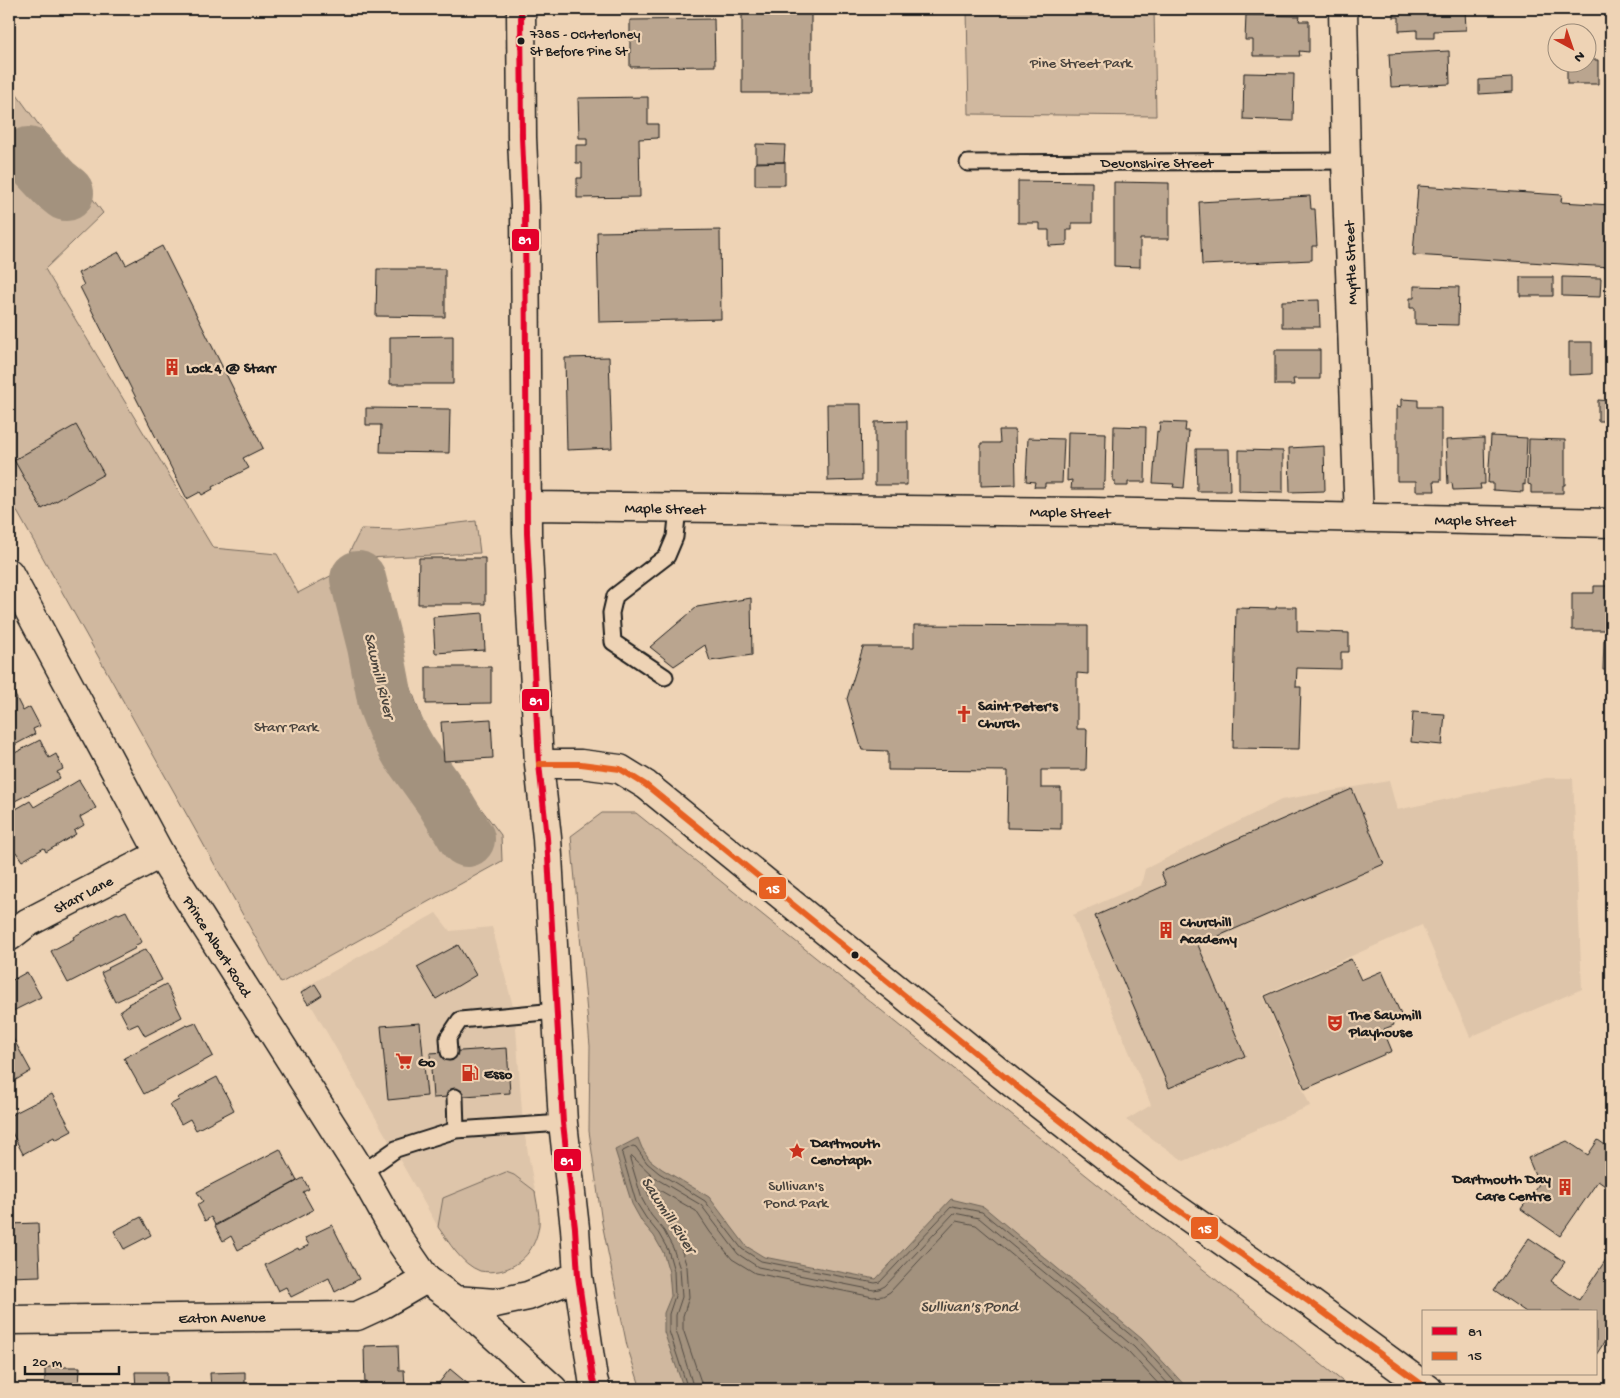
<svg xmlns="http://www.w3.org/2000/svg" width="1620" height="1398" font-family="'Gochi Hand',sans-serif">
<rect width="100%" height="100%" fill="#eed3b5"/>
<filter id="ink" filterUnits="userSpaceOnUse"><feTurbulence type="fractalNoise" baseFrequency=".02" numOctaves="2"/><feDisplacementMap in="SourceGraphic" scale="10" xChannelSelector="R" yChannelSelector="G"/><feConvolveMatrix kernelMatrix="1 2 1 2 8 2 1 2 1" color-interpolation-filters="sRGB"/></filter>
<g filter="url(#ink)">
<path fill="#dec5aa" d="M1546 778H1573L1582 989 1470 1037 1422 925 1263 995 1310 1106 1184 1161 1126 1120 1151 1105 1073 915 1141 885 1145 869 1281 800 1389 781 1397 810Z
M436 913 450 931 492 927 515 1014 523 1126 535 1191 514 1175 506 1172 443 1198 438 1227 302 989Z"/>
<path fill="#d0b89f" stroke="#766a5e" d="M967 9H1154L1156 116 969 114Z
M9 84 103 213 45 269 213 548 277 554 298 593 340 571 361 529 398 530 476 521 480 553 366 558 429 740 501 835 502 861 281 983 9 497Z
M602 813H636L1352 1389H641L627 1346 602 1223 589 1131 590 1046 571 836Z
M506 1172 514 1175 535 1191C536 1201 540 1214 539 1225 536 1248 522 1266 499 1271 493 1272 486 1272 480 1271 461 1264 449 1242 438 1227L443 1198Z"/>
<path fill="#a3927e" stroke="#6d6357" d="M638 1138 642 1148 650 1160 662 1169 709 1197 746 1246 764 1257 876 1279 951 1199 984 1207 1142 1339 1188 1389H684L664 1332V1313L671 1296 669 1272 663 1252 654 1236 642 1222 632 1204 615 1150Z"/>
<g fill="none" stroke-linecap="round" stroke-linejoin="round">
<path stroke="#524b43" stroke-width="1" d="M688 1389 669 1331V1314L675 1296 674 1271 668 1250 659 1234 646 1218 636 1202 622 1154 623 1151 633 1146 636 1147 647 1163 659 1173 705 1201 742 1249 761 1261 875 1283 880 1282 952 1206 982 1212 1139 1342 1181 1389
M694 1389 676 1330V1315L682 1297 680 1269 673 1248 664 1231 651 1215 642 1199 630 1159 632 1156 655 1178 701 1205 738 1254 758 1267 874 1290 879 1289 885 1286 954 1213 979 1218 1134 1347 1173 1389
M702 1389 701 1382 683 1329V1316L689 1297 687 1267 679 1243 670 1226 649 1196 645 1185 647 1183 696 1211 710 1232 732 1259 755 1273 873 1297 883 1296 890 1292 956 1221 976 1225 1129 1352 1163 1389"/>
<path stroke="#a3927e" stroke-width="56" d="M28 155 55 184 66 193
M358 579 375 646 386 704 395 727 409 752 444 801 467 839"/>
</g>
<path fill="#baa58f" stroke="#1c1c1c" d="M742 9H811V93H742Z
M1393 9H1465L1466 30 1434 31V38H1417V30L1399 31V17H1393Z
M1246 15 1300 16 1299 21H1309V52L1299 51 1300 56H1253V40H1245Z
M714 19 715 66 630 67V20Z
M1449 51 1450 84 1391 87 1389 54Z
M1588 60H1598V84H1567V62H1588Z
M1244 73 1294 74 1293 121 1243 119Z
M1512 78V92L1479 94V80Z
M648 97V124H658V138L639 139 640 197 577 198V178H582V163H576V145H587V138H579L578 98Z
M756 144 785 145 784 162H756Z
M785 162V185H755V163Z
M1018 181 1092 182V223H1072V230H1067V245L1049 246V230H1040V223H1018Z
M1114 182 1169 183V239H1140V267L1114 266Z
M1418 186 1562 195 1561 202 1611 205V267L1413 255Z
M1310 196 1311 209H1315L1317 246H1312V260L1202 265 1199 202Z
M720 230 721 319 599 322 597 232Z
M162 246 263 448 243 458 249 468 212 487 213 489 202 495 200 492 187 499 80 287 84 285 78 273 119 252 126 265Z
M377 269H445V317L376 316Z
M1520 277H1553V296H1520Z
M1562 277 1601 278 1600 297 1562 296Z
M1414 286 1459 287 1458 325 1415 324V308H1410V298H1414Z
M1319 300 1320 327H1282V301Z
M453 336V384H390V337Z
M1569 342H1592V374L1569 375Z
M1275 350H1320V379H1293L1294 385H1275Z
M609 357 612 448 567 450 565 358Z
M1401 399 1418 400V407H1441V481H1434L1435 491H1416V481H1397V406L1401 407Z
M1598 400 1611 401V421H1598Z
M827 404H861L862 480 828 481Z
M366 408 450 409 449 453 380 452 381 425H366Z
M907 421V485H875V422Z
M1160 422 1186 423 1185 431H1189L1184 488 1173 487 1174 484 1153 483 1157 431 1159 432Z
M76 425 104 474 42 509 14 460Z
M1114 426 1146 427 1145 482H1128V486H1115V481H1113Z
M999 430H1015L1016 485 981 486V443H1000Z
M1068 432 1106 433 1105 482H1103V489H1071L1072 480 1067 481Z
M1491 436 1527 438 1525 485 1523 484V492L1493 490V483H1488Z
M1028 438 1064 439 1062 483H1045V487H1034L1035 482 1026 481Z
M1484 438 1485 484H1480L1481 489 1453 490 1452 483 1448 484 1446 440Z
M1529 439 1565 440V485H1563V493H1531V485L1528 484Z
M1324 446 1325 491 1290 492 1289 448Z
M1196 449H1229L1230 491H1197Z
M1239 450 1283 451V492L1239 491Z
M419 558H485V604H418Z
M1594 586H1609V630H1572V593H1594Z
M751 598 752 655 710 661 705 645 674 666 650 647 697 607Z
M1276 607H1297V631L1349 633V652H1341V669L1297 668 1296 687H1301L1299 749 1233 748 1236 608 1276 609Z
M483 613 485 650 435 653 433 617Z
M914 625 1088 626V674L1077 673V729H1087L1086 770H1041V788H1061V829L1007 828 1008 771 888 770V751L862 750 847 699 863 647H914Z
M1604 640H1611V670H1603Z
M426 667H491V703L426 704Z
M14 693 23 711 30 707 40 726 33 729 35 734 9 748V696Z
M1413 712 1445 714 1442 745 1411 742Z
M491 719 493 758 444 761 441 722Z
M40 740 49 758 56 754 63 769 57 772 60 778 9 804V756Z
M79 780 96 808 80 817 84 825 74 831 76 834 46 852 44 848 22 861 16 852 9 855V813L30 801 34 807Z
M1352 789 1384 864 1198 945 1245 1056 1169 1088 1095 916 1166 885 1161 872Z
M126 911 142 942 134 946 136 948 68 983 51 951 74 939 73 937 117 913 119 914Z
M458 945 476 975 436 999 417 967Z
M146 949 162 980 115 1002 101 973 109 969 108 968Z
M1351 959 1361 980 1382 971 1402 1017 1393 1022 1394 1025 1384 1029 1389 1038 1387 1039 1392 1051 1305 1089 1265 996Z
M27 972 41 997 13 1011 9 1002V982Z
M166 984 182 1017 145 1036 138 1024 129 1028 120 1011 129 1005 128 1004Z
M315 984 322 995 308 1004 301 993Z
M196 1023 213 1056 144 1094 124 1058 187 1025 188 1026Z
M420 1023 427 1096 388 1100 381 1026Z
M9 1031 31 1071 9 1084Z
M507 1048 510 1093 433 1098 430 1053Z
M217 1077 234 1110 196 1130 190 1119 181 1124 170 1105 179 1100 177 1098Z
M52 1094 72 1131 55 1140 54 1137 23 1154 9 1127V1116Z
M1598 1140 1611 1149V1190L1598 1181 1560 1236 1521 1209 1539 1184 1528 1158 1567 1141 1588 1155Z
M280 1149 297 1181 215 1225 211 1217 205 1221 197 1205 203 1201 197 1192Z
M303 1178 309 1189 303 1192 313 1210 238 1250 231 1236 223 1241 215 1226Z
M141 1217 151 1235 124 1249 114 1231Z
M38 1223 40 1276 9 1277V1224Z
M332 1225 359 1279 335 1292 329 1278 291 1297 286 1287 278 1291 265 1265 298 1248 299 1250 309 1245 305 1238Z
M1529 1238 1565 1262 1551 1281 1579 1300 1611 1252V1336L1609 1335 1596 1355V1312H1526L1494 1290Z
M398 1345 399 1370H404L405 1388H399V1389L365 1388 364 1346Z
M45 1367H80L79 1389H45Z
M450 1369 474 1389H434Z
M135 1372H167V1389H136Z
M245 1372V1389H211L210 1373Z
M267 1385 322 1386V1389H267Z"/>
<g fill="none" stroke-linecap="round" stroke-linejoin="round">
<g stroke="#1c1c1c" stroke-width="19">
<path id="lane" d="M968 163 1346 161
M665 677 613 642 611 613 615 596 667 556 675 537 678 508
M449 1052 448 1038 460 1020 556 1011
M455 1097 456 1130
M362 1173 396 1149 456 1130 563 1123"/>
</g>
<g stroke="#1c1c1c" stroke-width="31">
<path id="street" d="M1343 9 1346 161 1359 518
M9 937 27 923 160 854
M9 1320 357 1316 383 1304 426 1279"/>
</g>
<g stroke="#1c1c1c" stroke-width="31">
<path id="secondary" d="M521 9 522 137 525 206 527 533 539 764 547 838 563 1123 575 1228 578 1276 593 1379 596 1389
M528 506 1091 512 1611 523
M9 573 160 854 362 1173 400 1241 426 1279 455 1300 553 1389
M539 764H581L620 769 646 785 1011 1082 1144 1186 1308 1301 1428 1389
M455 1300 495 1303 528 1296 578 1276"/>
</g>
<use href="#lane" stroke="#eed3b5" stroke-width="15"/>
<use href="#street" stroke="#eed3b5" stroke-width="28"/>
<use href="#secondary" stroke="#eed3b5" stroke-width="28"/>
<g stroke="#eed3b5" stroke-width="10">
<path id="bus-1" d="M521 9 522 137 525 206 527 533 539 764 547 838 563 1123 575 1228 578 1276 593 1379 596 1389"/>
</g>
<g stroke="#eed3b5" stroke-width="10">
<path id="bus-2" d="M539 764H581L620 769 646 785 1011 1082 1144 1186 1308 1301 1428 1389"/>
</g>
<use href="#bus-1" stroke="#e4002b" stroke-width="6"/>
<use href="#bus-2" stroke="#e76122" stroke-width="6"/>
</g>
</g>
<defs>
<g id="building-bare" transform="scale(1.35)"><path d="M-4-6H4V6H1V3H-1V6H-4ZM-2.5-4.3h1.7v1.8h-1.7ZM.8-4.3h1.7v1.8H.8ZM-2.5-1h1.7V.8h-1.7ZM.8-1h1.7V.8H.8Z" fill="#c8321e" stroke="#eed3b5" stroke-width="2.5" paint-order="stroke"/></g>
<g id="church-bare" transform="scale(1.35)"><path d="M-1.2-6h2.4v3.5h3.3v2.4h-3.3V6h-2.4V-.1h-3.3v-2.4h3.3Z" fill="#c8321e" stroke="#eed3b5" stroke-width="2.5" paint-order="stroke"/></g>
<g id="theatre-bare" transform="scale(1.35)"><path d="M-5-5.5Q0-4 5-5.5V0Q5 5 0 6Q-5 5-5 0ZM-3.3-2.5H-1v1.5H-3.3ZM1-2.5H3.3v1.5H1ZM-2.8 1Q0 5.5 2.8 1Z" fill="#c8321e" stroke="#eed3b5" stroke-width="2.5" paint-order="stroke"/></g>
<g id="supermarket-bare" transform="scale(1.35)"><path d="M-6-5.5h2.5l.6 2H6L4.5 2H-2.5L-4.4-4H-6ZM-1.5 3.2a1.3 1.3 0 1 0 .1 0ZM3 3.2a1.3 1.3 0 1 0 .1 0Z" fill="#c8321e" stroke="#eed3b5" stroke-width="2.5" paint-order="stroke"/></g>
<g id="fuel-bare" transform="scale(1.35)"><path d="M-5.5-6h7V0h2V4h1.3V-2.5L3-4.5l.8-.8L6-3V5H2.5V1h-1V6h-7ZM-4.2-4.7v3.2H.2V-4.7Z" fill="#c8321e" stroke="#eed3b5" stroke-width="2.5" paint-order="stroke"/></g>
<g id="sight-bare" transform="scale(1.35)"><path d="M0-6L1.8-2.2L6-1.7L2.9 1.2L3.7 5.4L0 3.3L-3.7 5.4L-2.9 1.2L-6-1.7L-1.8-2.2Z" fill="#c8321e" stroke="#eed3b5" stroke-width="2.5" paint-order="stroke"/></g>
</defs>
<g fill-rule="evenodd">
<use href="#building-bare" x="172" y="367"/>
<use href="#church-bare" x="964" y="714"/>
<use href="#building-bare" x="1166" y="930"/>
<use href="#theatre-bare" x="1335" y="1023"/>
<use href="#supermarket-bare" x="404" y="1061"/>
<use href="#fuel-bare" x="470" y="1073"/>
<use href="#sight-bare" x="797" y="1151"/>
<use href="#building-bare" x="1565" y="1187"/>
</g>
<g fill="#1c1c1c" stroke="#eed3b5" stroke-width="2">
<circle cx="521" cy="41" r="4.5"/>
<circle cx="855" cy="955" r="4.5"/>
</g>
<g text-anchor="middle" stroke-width="4.5" stroke-linejoin="round" paint-order="stroke">
<g font-size="14" fill="#1c1c1c" stroke="#eed3b5" text-anchor="start">
<text x="530" y="38">7385 - Ochterloney<tspan x="530" dy="17">St Before Pine St</tspan></text>
</g>
<g font-size="15" fill="#49433d" stroke="#eed3b5">
<text x="1081" y="67">Pine Street Park</text>
<text x="286" y="731">Starr Park</text>
<text x="796" y="1190">Sullivan's<tspan x="796" dy="17">Pond Park</tspan></text>
</g>
<g font-size="15" fill="#1c1c1c" stroke="#eed3b5">
<text x="1157" y="167">Devonshire Street</text>
<text transform="translate(1350 263) rotate(-92)" y="5">Myrtle Street</text>
<text transform="translate(665 508) rotate(1)" y="5">Maple Street</text>
<text transform="translate(1070 512) rotate(1)" y="5">Maple Street</text>
<text transform="translate(1475 520) rotate(1)" y="5">Maple Street</text>
<text transform="translate(83 894) rotate(-28)" y="5">Starr Lane</text>
<text transform="translate(218 946) rotate(58)" y="5">Prince Albert Road</text>
<text transform="translate(222 1317) rotate(-1)" y="5">Eaton Avenue</text>
</g>
<g font-size="15" font-weight="bold" fill="#1c1c1c" stroke="#eed3b5" text-anchor="start">
<text x="186" y="372">Lock 4 @ Starr</text>
<text x="978" y="710">Saint Peter's<tspan x="978" dy="17">Church</tspan></text>
<text x="1180" y="926">Churchill<tspan x="1180" dy="17">Academy</tspan></text>
<text x="1349" y="1019">The Sawmill<tspan x="1349" dy="17">Playhouse</tspan></text>
<text x="418" y="1066">Go</text>
<text x="484" y="1078">Esso</text>
<text x="811" y="1147">Dartmouth<tspan x="811" dy="17">Cenotaph</tspan></text>
<text x="1551" y="1183" text-anchor="end">Dartmouth Day<tspan x="1551" dy="17">Care Centre</tspan></text>
</g>
<g font-size="16" font-style="italic" fill="#4b453e" stroke="#eed3b5">
<text transform="translate(381 675) rotate(76)" y="6">Sawmill River</text>
<text transform="translate(670 1214) rotate(57)" y="6">Sawmill River</text>
<text x="969" y="1311">Sullivan's Pond</text>
</g>
</g>
<g stroke="#eed3b5" stroke-width="2">
<rect x="511" y="228" width="29" height="24" rx="5" fill="#e4002b"/>
<rect x="521" y="688" width="29" height="24" rx="5" fill="#e4002b"/>
<rect x="758" y="876" width="29" height="24" rx="5" fill="#e76122"/>
<rect x="553" y="1148" width="29" height="24" rx="5" fill="#e4002b"/>
<rect x="1190" y="1216" width="29" height="24" rx="5" fill="#e76122"/>
</g>
<g font-size="14" text-anchor="middle" font-weight="bold" fill="#fff">
<text x="525" y="244">81</text>
<text x="536" y="705">81</text>
<text x="773" y="893">15</text>
<text x="567" y="1165">81</text>
<text x="1205" y="1233">15</text>
</g>
<rect width="1620" height="1398" fill="none" stroke="#eed3b5" stroke-width="30"/>
<rect x="15" y="15" width="1590" height="1368" fill="none" stroke="#1c1c1c" stroke-width="2" filter="url(#ink)"/>
<rect x="1422" y="1310" width="175" height="65" fill="#eed3b5" stroke="#9a8a78"/>
<rect x="1432" y="1327" width="25" height="8" fill="#e4002b" stroke="#9a8a78"/>
<text x="1468" y="1336" font-size="15" fill="#1c1c1c">81</text>
<rect x="1432" y="1352" width="25" height="8" fill="#e76122" stroke="#9a8a78"/>
<text x="1468" y="1360" font-size="15" fill="#1c1c1c">15</text>
<g transform="translate(1572 48) rotate(140)"><circle r="24" fill="#eed3b5" stroke="#9a8a78"/>
<path d="M0-4L9 19L0 12L-9 19Z" fill="#c8321e"/>
<text y="-8" font-size="14" font-weight="bold" text-anchor="middle" fill="#1c1c1c">N</text>
</g>
<path d="M25 1366v8h94v-8" fill="none" stroke="#1c1c1c" stroke-width="2.5"/>
<text x="32" y="1366" font-size="15" fill="#1c1c1c" stroke="#eed3b5" stroke-width="4" paint-order="stroke">20 m</text>
</svg>
